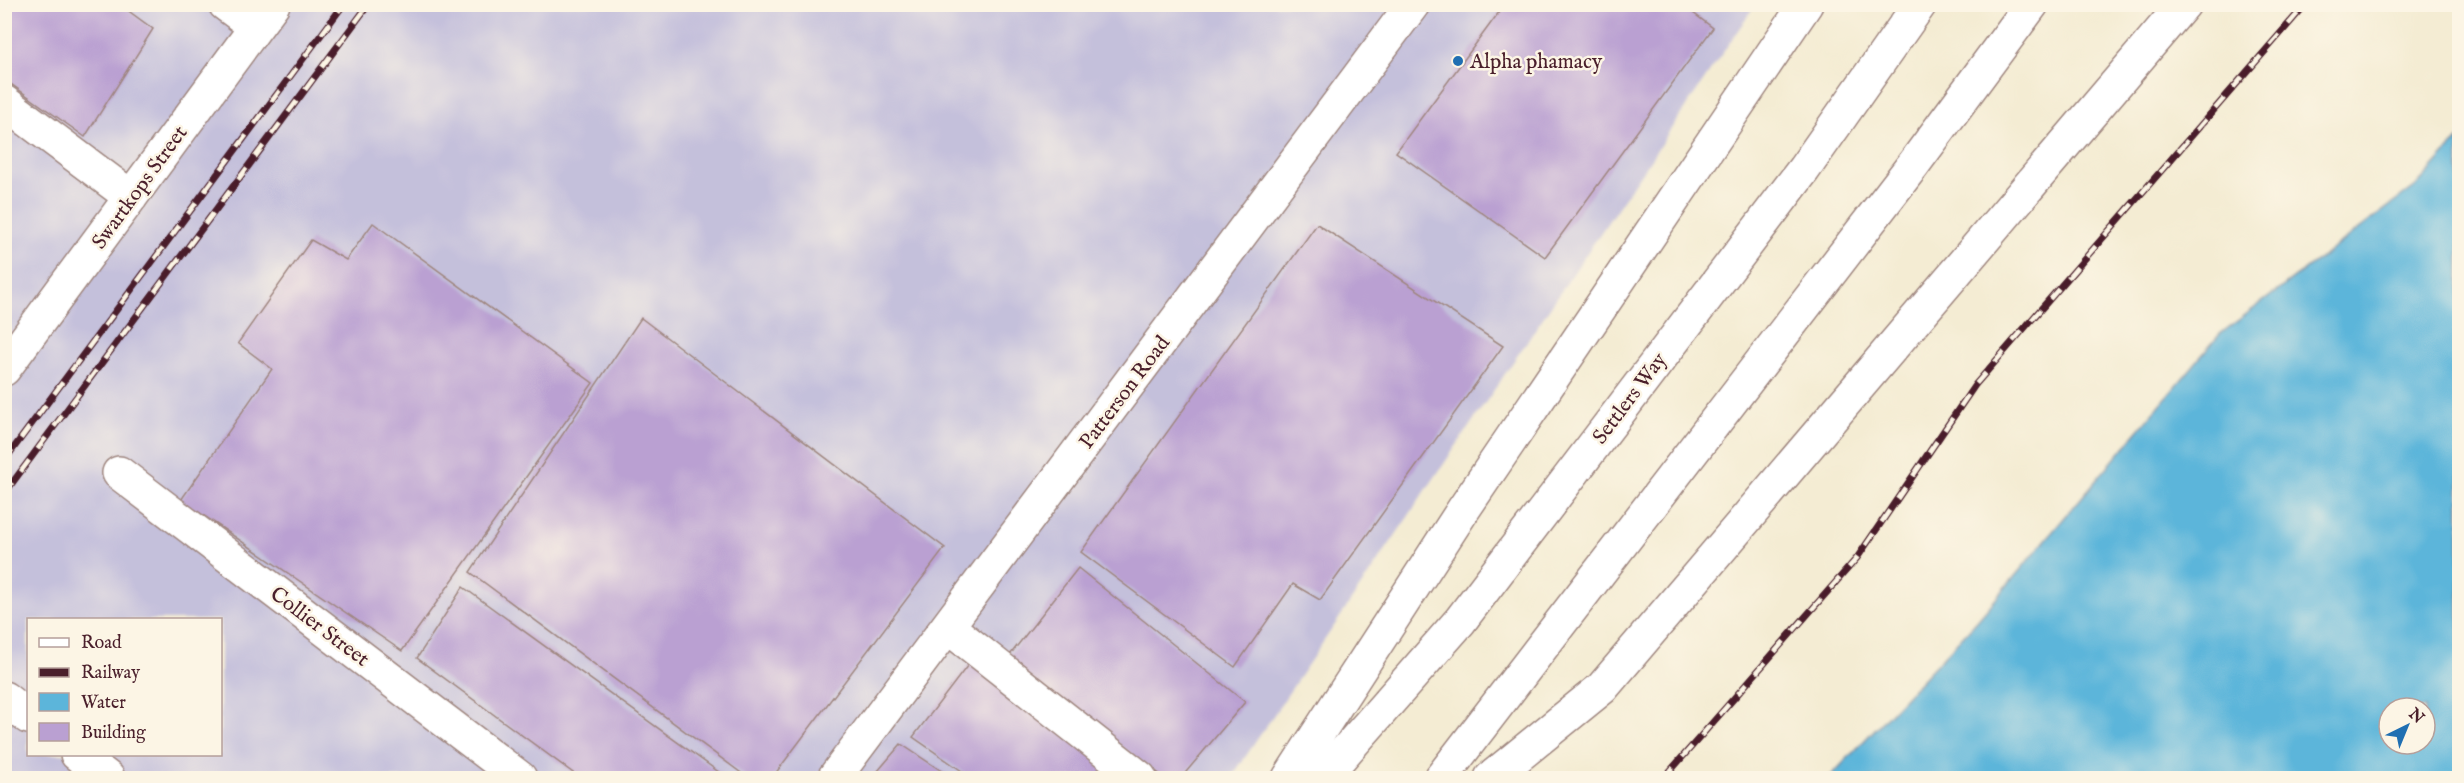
<svg xmlns="http://www.w3.org/2000/svg" width="2464" height="783" font-family="'IM FELL English',serif">
<rect width="100%" height="100%" fill="#fcf5e5"/>
<filter id="ink" filterUnits="userSpaceOnUse"><feTurbulence type="fractalNoise" baseFrequency=".0167" numOctaves="2"/><feDisplacementMap in="SourceGraphic" scale="12" xChannelSelector="R" yChannelSelector="G"/><feConvolveMatrix kernelMatrix="1 2 1 2 8 2 1 2 1" color-interpolation-filters="sRGB"/></filter>
<filter id="wash" filterUnits="userSpaceOnUse"><feTurbulence type="fractalNoise" baseFrequency=".008" numOctaves="4" result="noise"/><feDisplacementMap in="SourceGraphic" scale="24" xChannelSelector="R" yChannelSelector="G"/><feGaussianBlur stdDeviation="1.35" result="paint"/><feColorMatrix in="noise" values="0 0 0 0 0 0 0 0 0 0 0 0 0 0 0 0 0 1.4 0 .05"/><feComposite in="paint" operator="in"/></filter>
<g filter="url(#wash)">
<rect width="100%" height="100%" fill="#f4ecd3"/>
<path fill="#c4c0db" fill-rule="evenodd" d="M5 5H1755L1231 778H5ZM28 620H220V754H28Z"/>
<path fill="#5cb5da" stroke="#536a82" stroke-width="1.5" fill-rule="evenodd" d="M2459 139V778H1829L1977 621 2220 334 2416 186ZM2389 708H2425V744H2389Z"/>
<g id="blocks">
<path fill="#baa0d2" d="M4 4H119L153 29 85 137 4 79Z
M1505 4H1681L1713 28 1545 257 1396 152Z
M373 223 593 383 402 651 181 500 272 369 238 343 311 240 346 260Z
M1317 224 1503 346 1320 600 1293 584 1235 667 1081 552Z
M641 318 945 548 772 778H748L470 572Z
M1078 568 1245 702 1181 778H1165L1006 660Z
M463 587 727 778H580L417 658Z
M971 661 1115 769 1108 778H972L913 737Z
M901 744 952 778H872Z"/>
</g>
</g>
<g filter="url(#ink)">
<use href="#blocks" fill-opacity="0" stroke="#9f867f" stroke-width="1.5"/>
<g fill="none" stroke-linecap="round" stroke-linejoin="round">
<g stroke="#9f867f" stroke-width="36">
<path id="minor" d="M225 4 256 27
M4 102 131 197
M4 369 273 4
M119 473 520 778
M948 627 1140 778
M4 698 28 717
M77 754 108 778
M834 778 1413 4"/>
</g>
<g stroke="#9f867f" stroke-width="36">
<path id="highway" d="M1289 778 1463 510 1806 4
M1322 778 1460 621 1804 169 1920 4
M1441 778 1913 165 2032 4
M1491 778 1602 688 2184 4"/>
</g>
<use href="#minor" stroke="#fff" stroke-width="33"/>
<use href="#highway" stroke="#fff" stroke-width="33"/>
<g stroke="#4a1f2b" stroke-width="7">
<path id="rail" d="M4 461 344 4
M4 494 369 4
M1664 778 1857 558 1975 385 2306 4"/>
</g>
<use href="#rail" stroke="#fcf5e5" stroke-width="4.5" stroke-dasharray="14" stroke-linecap="butt"/>
</g>
</g>
<circle fill="#1f6fb2" stroke="#fcf5e5" stroke-width="2" cx="1458" cy="61" r="6"/>
<g text-anchor="middle" stroke-width="5" stroke-linejoin="round" paint-order="stroke">
<g font-size="21" fill="#4a1f2b" stroke="#fcf5e5" text-anchor="start">
<text x="1470" y="68">Alpha phamacy</text>
</g>
<g font-size="21" fill="#4a1f2b" stroke="#fcf5e5">
<text transform="translate(139 187) rotate(-54)" y="7">Swartkops Street</text>
<text transform="translate(1124 392) rotate(-53)" y="7">Patterson Road</text>
<text transform="translate(1629 398) rotate(-53)" y="7">Settlers Way</text>
<text transform="translate(320 626) rotate(37)" y="7">Collier Street</text>
</g>
</g>
<rect width="2464" height="783" fill="none" stroke="#fcf5e5" stroke-width="24"/>
<rect x="27" y="618" width="195" height="138" fill="#fcf5e5" stroke="#b59f9b" stroke-width="1.5"/>
<rect x="39" y="638" width="30" height="9" fill="#ffffff" stroke="#b59f9b" stroke-width="1.5"/>
<text x="81" y="648" font-size="18" fill="#4a1f2b">Road</text>
<rect x="39" y="668" width="30" height="9" fill="#4a1f2b" stroke="#b59f9b" stroke-width="1.5"/>
<text x="81" y="678" font-size="18" fill="#4a1f2b">Railway</text>
<rect x="39" y="693" width="30" height="18" fill="#5cb5da" stroke="#b59f9b" stroke-width="1.5"/>
<text x="81" y="708" font-size="18" fill="#4a1f2b">Water</text>
<rect x="39" y="723" width="30" height="18" fill="#baa0d2" stroke="#b59f9b" stroke-width="1.5"/>
<text x="81" y="738" font-size="18" fill="#4a1f2b">Building</text>
<g transform="translate(2407 726) rotate(43)"><circle r="28" fill="#fcf5e5" stroke="#b59f9b" stroke-width="1.5"/>
<path d="M0-4.5L10 22L0 15L-10 22Z" fill="#1f6fb2"/>
<text y="-9" font-size="16" font-weight="bold" text-anchor="middle" fill="#4a1f2b">N</text>
</g>
</svg>
